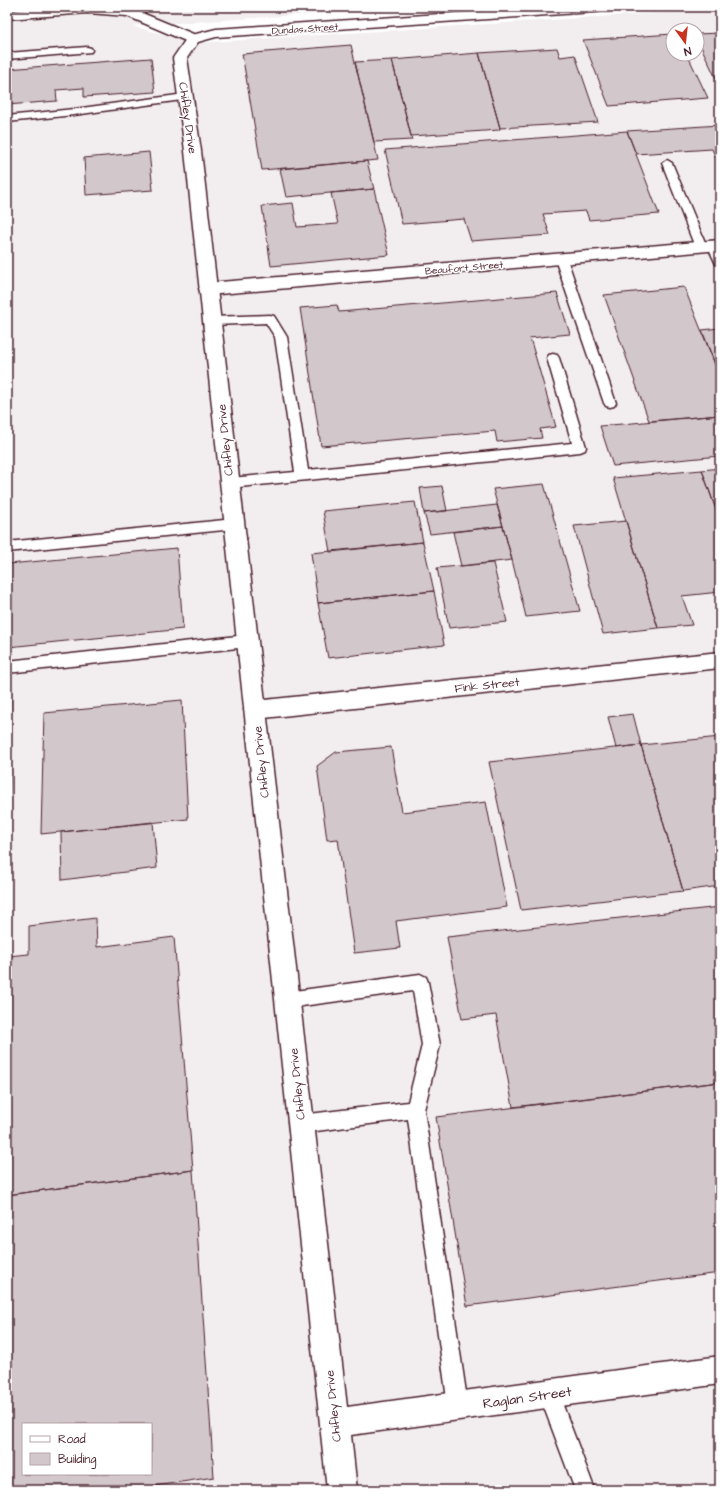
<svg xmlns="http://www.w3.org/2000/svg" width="727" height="1497" font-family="'Architects Daughter',sans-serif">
<rect width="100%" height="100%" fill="#fff"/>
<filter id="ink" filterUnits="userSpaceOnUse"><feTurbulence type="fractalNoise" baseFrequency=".025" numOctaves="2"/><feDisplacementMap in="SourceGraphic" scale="8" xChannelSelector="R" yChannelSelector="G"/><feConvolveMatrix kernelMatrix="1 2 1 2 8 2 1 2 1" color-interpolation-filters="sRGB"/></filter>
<g filter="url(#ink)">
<path fill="#f2eeef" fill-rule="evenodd" d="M7 7H421L131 26 197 43 720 9V1490H7ZM673 30H697V54H673ZM23 1424H151V1474H23Z"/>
<path fill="#d2c7cb" stroke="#4a1f2b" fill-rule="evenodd" d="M720 33V87L697 38V34Z
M673 34V54H687L708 98 609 106 583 40Z
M351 45 378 160 262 170 242 54Z
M557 48 560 57 575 55 598 122 500 128 479 53Z
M479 53 500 128 499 130 411 136 392 60Z
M151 58 155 92 84 97V88L56 90 57 101 7 105V69Z
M392 60 412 140 374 142 355 62Z
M720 125V168L712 149 636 154 627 131Z
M627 131 659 214 589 220 586 211 543 214 550 235 471 241 464 219 402 224 385 150Z
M149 152 153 190 86 195 84 158Z
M367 161 374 189 286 197 280 169Z
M374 189 389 255 271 266 262 206 293 203 297 227 338 224 331 193Z
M684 287 720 377V415L649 421 604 295Z
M557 293 570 334 530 338 556 427 540 429 542 438 497 442 495 431 321 446 300 308 337 305 339 312Z
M720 328V377L702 330Z
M720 415V456L613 466 600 426Z
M720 468V521L702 470Z
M702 470 720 521V592L682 596 692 625 658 628 613 478Z
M544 484 580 611 526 617 512 560 493 489Z
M442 486 447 511 424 513 420 488Z
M415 502 423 542 330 552 323 511Z
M497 505 503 526 430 534 424 513Z
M626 521 658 628 603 634 574 526Z
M503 526 512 560 461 566 453 532Z
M423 542 434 591 318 603 311 553Z
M177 548 183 629 8 647 9 564Z
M493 563 507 622 449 628 437 568Z
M434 591 444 645 328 658 318 603Z
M11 685 8 908H7V686Z
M182 700 188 819 41 834 44 713Z
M633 714 641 745 616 748 608 717Z
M720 737V886L683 891 641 745Z
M641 745 683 891 521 910 489 762Z
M391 747 402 812 486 802 507 907 396 921 400 948 354 953 338 839 327 840 317 766 336 752Z
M153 822 157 868 62 880 61 832Z
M720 907V1082L513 1107 496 1015 462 1019 447 937Z
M96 918 97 947 174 937 193 1170 7 1195V956L29 954V926Z
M720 1082V1273L467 1306 436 1117Z
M193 1170 214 1477 129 1490H7V1195ZM23 1424H151V1474H23Z"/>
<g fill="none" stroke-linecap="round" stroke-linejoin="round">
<g stroke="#4a1f2b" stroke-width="3">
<path id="lane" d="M87 47 91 48 92 50 91 52 7 59V53Z
M185 94 190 97 189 99 74 115 7 122V116L74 109Z
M667 160 672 163 707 247 705 250H697L695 247 662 163Z
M713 241 717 242 720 248V265L716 264 707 245 709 242Z
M561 255 565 256 567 259 616 403 614 406 610 407 606 406 604 403 555 259 557 256Z
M270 315 274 316 287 337 308 470 572 443 547 358 549 355 553 354 557 355 559 358 586 447 585 450 580 452 230 488 225 486 223 483 225 480 230 478 295 472 275 337 266 323 212 325 208 324 206 321 208 318 212 317Z
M234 519 239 520 241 524 239 528 234 529 7 552V542Z
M247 635 252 637 254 641 252 645 247 647 7 673V661Z
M420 974 426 977 428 982 440 1045 424 1110 468 1406 465 1413 458 1416 451 1413 448 1406 408 1119 301 1133 295 1130 292 1124 295 1118 301 1115 408 1102 422 1045 413 991 287 1008 281 1006 279 1000 281 994 287 992Z
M549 1384 556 1387 595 1490H575L539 1394 542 1387Z"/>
</g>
<g stroke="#4a1f2b" stroke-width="3">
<path id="street" d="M57 7 130 8 198 36 200 39 198 42 193 43 188 42 127 16 88 13 7 19V11Z
M720 240V250L208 295 202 293 199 289 202 285 208 283Z
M720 652V668L255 719 247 716 244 710 247 704 255 701Z"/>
</g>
<g stroke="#4a1f2b" stroke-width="3">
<path id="secondary" d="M544 7H616L614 10 609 11 216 37 198 42 187 58 201 151 347 1407 720 1356V1384L351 1435 357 1490H327L185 151 173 58 188 36 216 29Z"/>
</g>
<use href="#lane" fill="#fff" fill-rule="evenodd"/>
<use href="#street" fill="#fff" fill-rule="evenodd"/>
<use href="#secondary" fill="#fff" fill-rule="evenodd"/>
</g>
</g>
<g text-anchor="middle" stroke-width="3" stroke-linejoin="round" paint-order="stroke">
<g font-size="10" fill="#4a1f2b" stroke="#fff">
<text transform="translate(305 28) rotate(-4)" y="4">Dundas Street</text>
<text transform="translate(464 267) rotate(-5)" y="4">Beaufort Street</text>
</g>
<g font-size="12" fill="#4a1f2b" stroke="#fff">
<text transform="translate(188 118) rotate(82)" y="4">Chifley Drive</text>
<text transform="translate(225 440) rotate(-96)" y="4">Chifley Drive</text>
<text transform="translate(487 685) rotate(-6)" y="4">Fink Street</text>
<text transform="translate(261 762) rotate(-96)" y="4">Chifley Drive</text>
<text transform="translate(297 1084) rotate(-96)" y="4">Chifley Drive</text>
<text transform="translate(333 1406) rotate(-96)" y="4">Chifley Drive</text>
</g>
<g font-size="14" fill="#4a1f2b" stroke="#fff">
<text transform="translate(527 1397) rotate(-8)" y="5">Raglan Street</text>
</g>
</g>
<rect width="727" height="1497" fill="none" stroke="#fff" stroke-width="24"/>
<rect x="12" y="12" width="703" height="1473" fill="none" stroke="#4a1f2b" stroke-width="1.5" filter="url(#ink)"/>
<rect x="22" y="1423" width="130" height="52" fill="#ffffff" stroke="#b7a5aa"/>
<rect x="30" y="1436" width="20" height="6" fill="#ffffff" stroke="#b7a5aa"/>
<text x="58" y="1443" font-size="12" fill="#4a1f2b">Road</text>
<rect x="30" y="1453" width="20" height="12" fill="#d2c7cb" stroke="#b7a5aa"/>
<text x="58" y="1463" font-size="12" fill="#4a1f2b">Building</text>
<g transform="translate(685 42) rotate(165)"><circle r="19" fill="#ffffff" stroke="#b7a5aa"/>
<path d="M0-3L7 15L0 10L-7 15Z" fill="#c8321e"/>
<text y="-6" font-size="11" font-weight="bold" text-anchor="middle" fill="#4a1f2b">N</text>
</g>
</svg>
